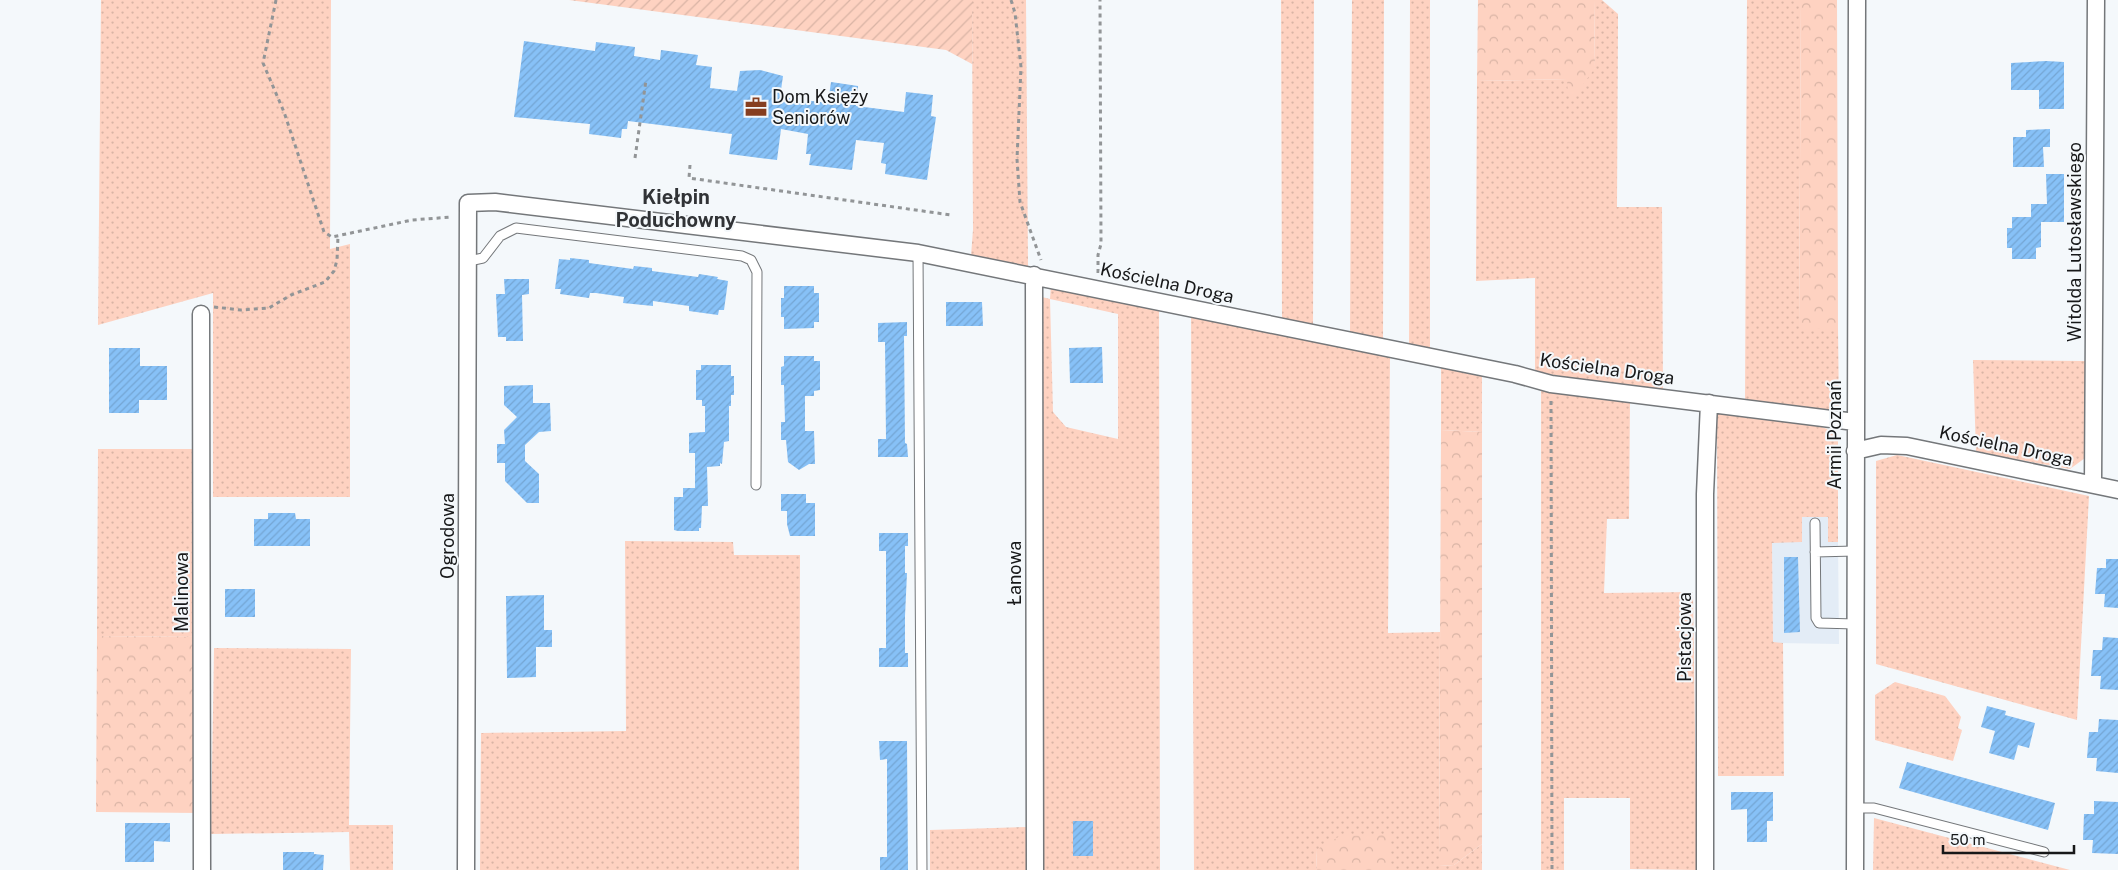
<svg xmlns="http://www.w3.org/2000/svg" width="2118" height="870" font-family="'Public Sans',sans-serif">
<defs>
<pattern id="grass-dots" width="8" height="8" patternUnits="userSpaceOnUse" patternTransform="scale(1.25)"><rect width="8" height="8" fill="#fed2c1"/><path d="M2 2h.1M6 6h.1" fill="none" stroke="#d9b4a5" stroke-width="1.8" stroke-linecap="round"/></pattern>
<pattern id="forest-crowns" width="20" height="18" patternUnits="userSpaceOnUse" patternTransform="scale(1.25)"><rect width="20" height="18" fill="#fed2c1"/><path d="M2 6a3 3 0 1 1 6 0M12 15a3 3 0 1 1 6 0" fill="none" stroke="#d9b4a5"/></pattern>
<pattern id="garden-furrows" width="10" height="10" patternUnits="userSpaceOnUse" patternTransform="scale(1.25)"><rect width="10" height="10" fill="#fed2c1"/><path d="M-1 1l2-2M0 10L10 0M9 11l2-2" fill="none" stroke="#d9b4a5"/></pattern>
<pattern id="building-hatch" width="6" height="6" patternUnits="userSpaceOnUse" patternTransform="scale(1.25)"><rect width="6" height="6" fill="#87c1f7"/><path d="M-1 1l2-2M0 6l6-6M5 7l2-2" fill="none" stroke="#74a5d3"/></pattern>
</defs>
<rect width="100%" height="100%" fill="#f4f8fb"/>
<path fill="#e3ecf6" d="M1802 517H1828V542H1838L1839 644 1773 643 1772 542H1783Z"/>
<path fill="url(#grass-dots)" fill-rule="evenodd" d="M101 0H331L330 249 350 244V497H213V293L98 325Z
M972 0H1026L1028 268 971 256 973 230Z
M1281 0H1314L1313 328 1282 321Z
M1352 0H1384L1383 340 1350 334Z
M1410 0H1430V350L1409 346Z
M1594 0H1602L1618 14 1617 207H1662L1663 392 1535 372V278L1476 281 1477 81 1567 79 1595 68Z
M1747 0H1801L1799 329H1838L1839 412 1745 401Z
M1051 285 1159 308 1160 870H1042V297L1050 299ZM1050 299 1118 314V439L1066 427 1053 412Z
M1191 316 1390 356 1388 633 1440 632 1439 866 1454 865 1482 844V870H1389V836L1316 850 1317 870H1194Z
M1973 360 2085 361V458L2070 469 1976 452Z
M1441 366 1482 375V432L1441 430Z
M1541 389 1630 401 1629 519H1607L1604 593 1693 592 1697 870 1630 869V798H1564V870H1541Z
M1717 412 1811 423 1838 433V542H1828V517H1802V542L1772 543 1773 642 1783 643 1784 776H1718Z
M98 449H199L200 637 97 636Z
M1897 455 2089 496 2077 720 1876 664V461Z
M625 541 733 542 734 555H800L799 870H480L481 733 626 731Z
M214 648 351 649 349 825H393V870H350L349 832 211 834Z
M1895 682 1945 696 1961 717 1958 728 1962 730 1953 761 1875 740V695Z
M1874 818 2070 870H1873Z
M1028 827V870H930V830Z"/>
<path fill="url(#forest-crowns)" d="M1478 0H1594L1595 68 1576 94 1568 95 1567 79 1477 81Z
M1801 0H1837L1838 329H1799Z
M1441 430 1482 432V844L1454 865 1439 866Z
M97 636 200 637 199 813 96 812Z
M1389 835V870H1317L1316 850 1340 836Z"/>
<path fill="url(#garden-furrows)" d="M569 0H972V64L946 50Z"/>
<path fill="url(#building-hatch)" d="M524 41 595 51 596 42 635 47 634 56 660 60 661 50 698 55 696 65 712 67 710 88 737 91 740 71 760 70 783 76 780 97 828 103 831 82 858 86 856 106 904 112 906 92 933 95 931 116 936 117 927 180 885 174 886 164 881 163 884 143 856 140 852 170 809 165 811 154H806L808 134 781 129 777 160 729 154 732 134 628 121 627 129H622L621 138 589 134 590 124 514 117Z
M2046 61 2064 62V109H2039V90H2011V63Z
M2050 129V147H2043L2044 167H2013V137H2026V130Z
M2046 174H2064V222H2041V247L2036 248V259H2012V248H2007V228H2012V217H2031V204H2047Z
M570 258 589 260V263L633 269 634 266 652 268V271L698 277 699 274 718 277 717 279 728 281 724 310H719L718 315 689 311V306L653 301V306L623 303 624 297 596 293H590L589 298 560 294 561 289H555L559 259 570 260Z
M504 279H529V294L522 295 523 341H506V337H498L496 294H505Z
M784 286H814V293H819V322H814V328L784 329V317H781V298H784Z
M946 302H982L983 326H946Z
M907 322V336H904L905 443 907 444 908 457H878V439H886L885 342H878V323Z
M1102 347 1103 383H1070L1069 348Z
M109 348H140V366H167V400H139V413H109Z
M784 356H814V361H820V390L814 391V396H805V431H814L815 464H809L799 470 788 462 786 440H781V422H785L784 385H781V367L784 366Z
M701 365H731V376H734V395H731V406H729V441L724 442 722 464 720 463V466L707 467 708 506H702L701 528H699V531H678L674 530V497H683V488H695V453H689V433L705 432V406H702V400H696V370H701Z
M533 385V403H550L551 431 539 432 525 445V461L539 474V503H527L505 481V463H497V444H505L504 430 517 417 504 405V386Z
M781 494H806V503H815V536H790L787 524V511H781Z
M268 513H295L296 519H310V546H254V519H268Z
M879 533H908V546H905V573H907L905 616V653H908V667H879V648H886V551H879Z
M1784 557H1798L1800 632 1784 633Z
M2106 559H2118V608L2104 607 2105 594H2095L2097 568H2106Z
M225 589H255V617H225Z
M544 595V630H552V647H536V677L507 678 506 596Z
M2103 637 2118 638V690L2100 689 2101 676H2091L2093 650H2102Z
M1987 706 2006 711 2005 715 2035 723 2029 748 2018 745 2014 760 1989 753 1995 731 1981 727Z
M2099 719 2118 720V773L2096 771 2097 758H2087L2089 732H2098Z
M879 741H907L908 870H880V857H887V759L880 760Z
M1907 762 2055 803 2048 830 1899 788Z
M1731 792H1773V821H1767V842H1747V809L1731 810Z
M2094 801 2118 802V854L2092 853 2093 840H2083L2084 814H2094Z
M1073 821H1093V856H1073Z
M125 823H170V842L154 841V862H125Z
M283 852H314V854L324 855 323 870H283Z"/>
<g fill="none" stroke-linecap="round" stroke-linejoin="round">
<g stroke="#74777a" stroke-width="11">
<path id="service" d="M918 253 922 870
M469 261 483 258 500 236 516 228 742 256 751 260 757 272 756 485
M1815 523 1816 618 1819 623 1855 624
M1815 552 1855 551
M1855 808H1874L2044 852"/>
</g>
<g stroke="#74777a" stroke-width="19">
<path id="minor" d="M1034 275 1035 870
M201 314 202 870
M1855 451 1881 445 1907 446 2118 490
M2093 484 2096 0
M466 870 468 203 495 202 918 253 1515 374 1551 384 1855 422
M1705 870V494L1709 403
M1855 870 1857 0"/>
</g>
<path stroke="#929597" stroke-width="3" stroke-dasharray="4 4" stroke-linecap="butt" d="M276 0 263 63 284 112 324 232 332 237 412 220 452 217
M1011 0 1015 13 1021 67 1017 159 1020 202 1041 260
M635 158 646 80
M690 165 689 178 951 215
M1098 273V255L1101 244 1100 0
M214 307 241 310 269 308 291 295 325 282 334 271 337 260 338 236
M1551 401 1552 870"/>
<use href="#service" stroke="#fff" stroke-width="9"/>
<use href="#minor" stroke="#fff" stroke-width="16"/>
</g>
<defs>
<g id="office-bare" transform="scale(1.725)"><path d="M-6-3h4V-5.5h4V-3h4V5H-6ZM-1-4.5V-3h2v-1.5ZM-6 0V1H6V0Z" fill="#863e20" stroke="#f4f8fb" stroke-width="2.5" paint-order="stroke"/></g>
</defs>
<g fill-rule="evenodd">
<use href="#office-bare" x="756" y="107"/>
</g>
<g text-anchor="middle" stroke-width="4" stroke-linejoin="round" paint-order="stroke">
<g font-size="18" fill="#171819" stroke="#f4f8fb" text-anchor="start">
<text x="772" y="103">Dom Księży<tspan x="772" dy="21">Seniorów</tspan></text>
</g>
<g font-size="18" fill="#171819" stroke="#f4f8fb">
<text transform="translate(2075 242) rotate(-90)" y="6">Witolda Lutosławskiego</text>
<text transform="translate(1167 283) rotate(12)" y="6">Kościelna Droga</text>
<text transform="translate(1607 369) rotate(8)" y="6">Kościelna Droga</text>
<text transform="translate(1835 435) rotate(-90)" y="6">Armii Poznań</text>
<text transform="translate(2006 446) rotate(12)" y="6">Kościelna Droga</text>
<text transform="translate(448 536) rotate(-90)" y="6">Ogrodowa</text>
<text transform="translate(1015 573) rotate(-90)" y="6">Łanowa</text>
<text transform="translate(182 592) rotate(-90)" y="6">Malinowa</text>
<text transform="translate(1685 637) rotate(-90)" y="6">Pistacjowa</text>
</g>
<g font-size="20" font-weight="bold" fill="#313336" stroke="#f4f8fb">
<text x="676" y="204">Kiełpin<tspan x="676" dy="23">Poduchowny</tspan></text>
</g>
</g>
<path d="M1943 845v8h131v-8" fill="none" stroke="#171819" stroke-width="2.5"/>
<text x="1950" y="845" font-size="15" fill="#171819" stroke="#f4f8fb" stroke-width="4" paint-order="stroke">50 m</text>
</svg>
